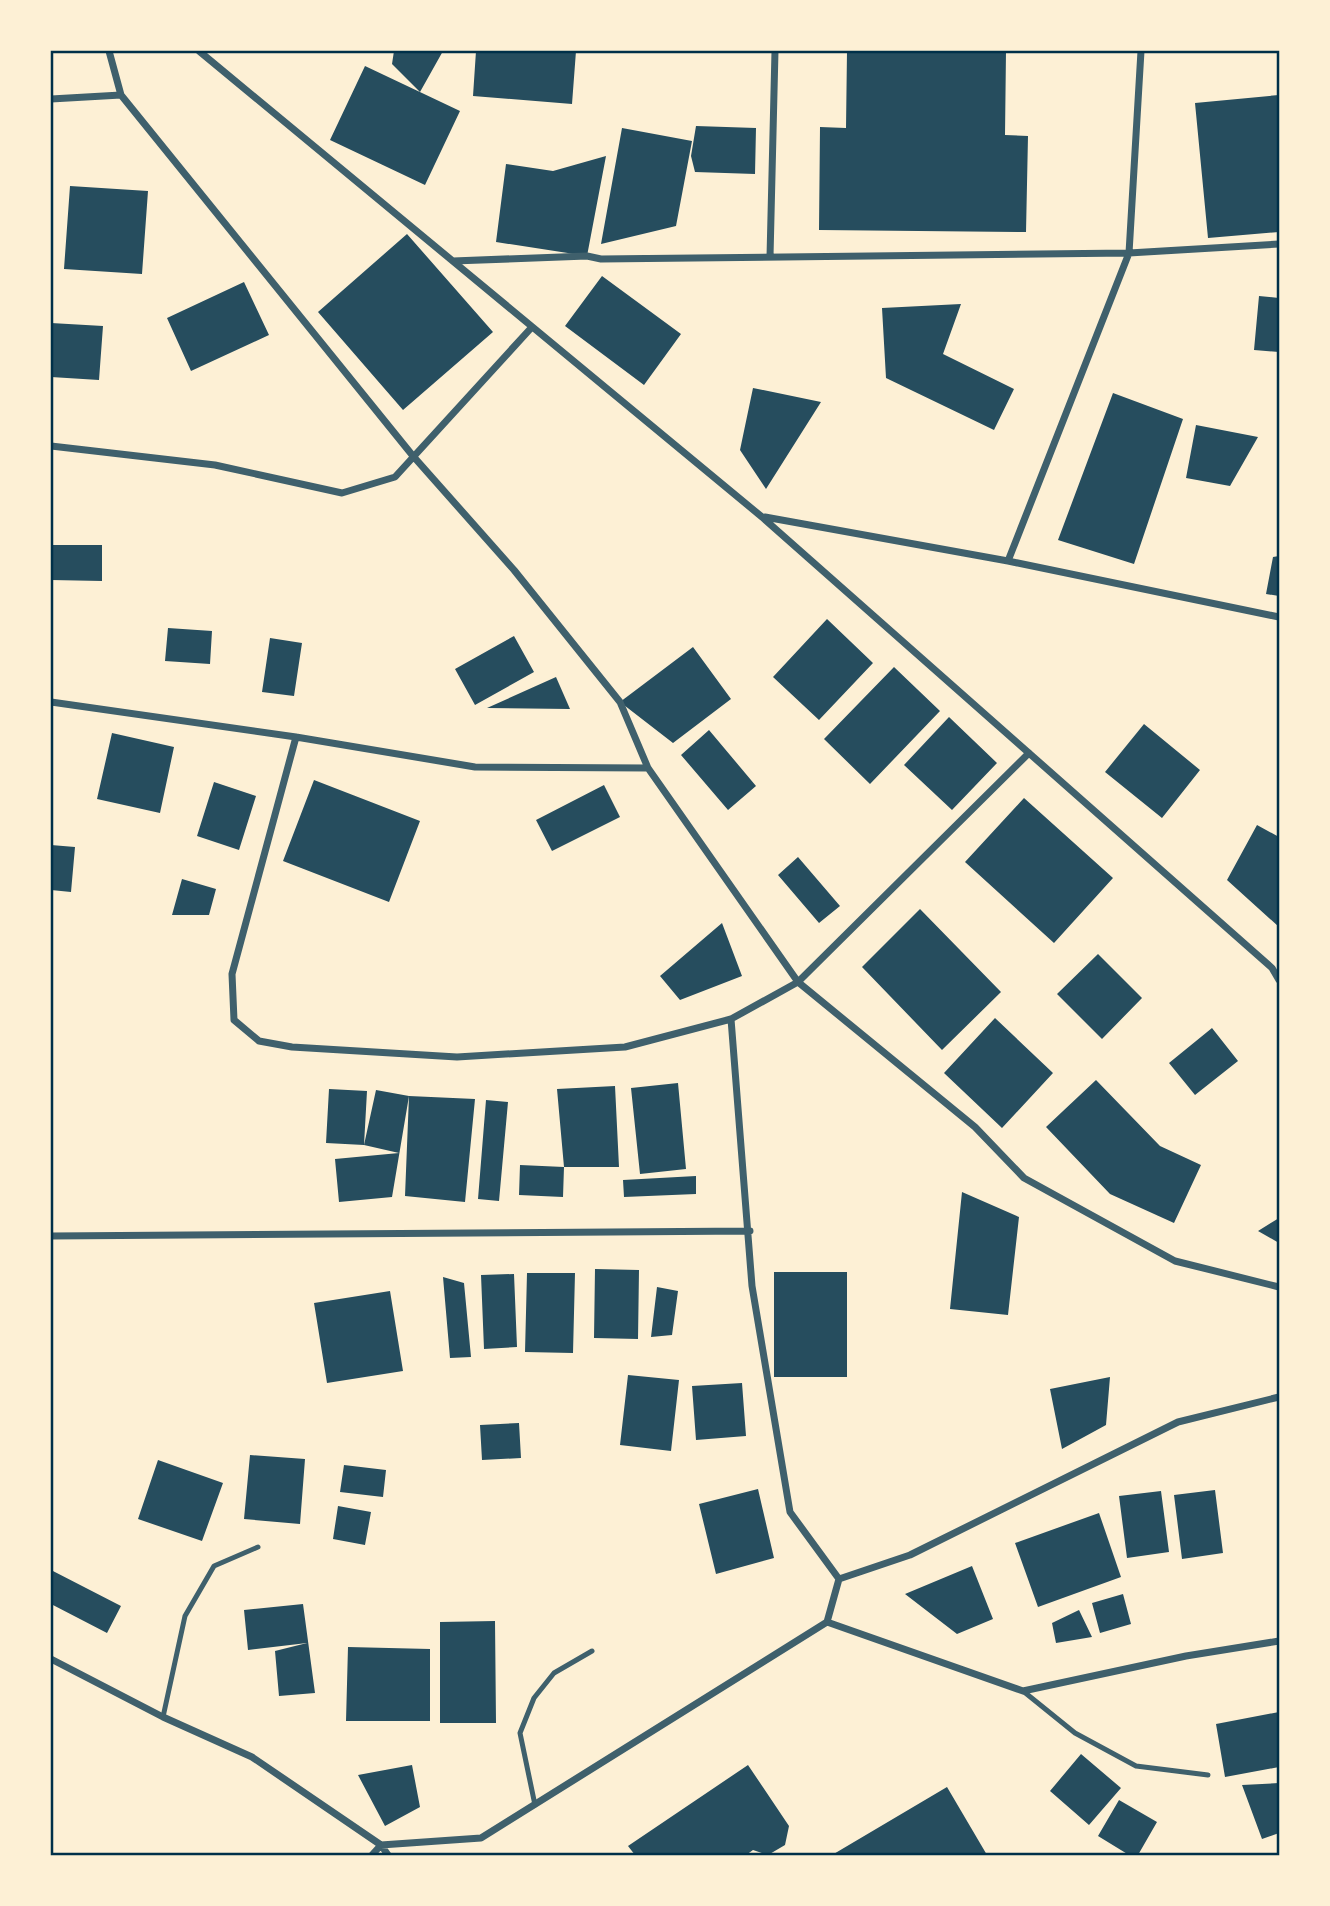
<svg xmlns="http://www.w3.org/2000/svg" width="1330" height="1906" font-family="Poppins,sans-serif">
<rect width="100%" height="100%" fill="#fdf0d5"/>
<path fill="#264d5e" d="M394 51H443L420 92 392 64Z
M476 51H576L572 104 473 96Z
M847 51H1006L1005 135 1028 136 1026 232 819 230 820 127 846 128Z
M365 66 460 111 425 185 330 140Z
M1279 95V232L1208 238 1195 103Z
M696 126 756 128 755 174 695 172 691 156Z
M622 128 692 141 676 226 601 244Z
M606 156 587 256 496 242 506 164 553 171Z
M70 186 148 191 142 274 64 269Z
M407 234 493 332 403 410 318 312Z
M602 276 681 334 644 385 565 326Z
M244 282 269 335 191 371 167 318Z
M1259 296 1279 298V352L1254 350Z
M961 304 943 354 1014 389 994 430 886 378 882 308Z
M51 323 103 326 99 380 51 377Z
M753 388 821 402 766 489 740 450Z
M1113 393 1183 419 1134 564 1058 540Z
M1196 425 1258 437 1230 486 1186 478Z
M51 545H102V581L51 580Z
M1279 556V596L1266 594 1273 557Z
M827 619 873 663 819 720 773 677Z
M168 628 212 631 210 664 165 661Z
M514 636 534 672 475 705 455 669Z
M270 638 302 643 294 696 262 692Z
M693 647 731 699 673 743 620 702Z
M894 667 940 711 870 784 824 739Z
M556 677 570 709 487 708Z
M949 717 997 763 952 810 904 765Z
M1144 724 1200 770 1162 818 1105 772Z
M709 730 756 786 728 810 681 755Z
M112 733 174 747 160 813 97 799Z
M314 780 420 821 389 902 283 861Z
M214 782 256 796 239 850 197 836Z
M604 785 620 817 552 851 536 820Z
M1024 798 1113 878 1054 943 965 862Z
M1257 825 1279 837V927L1227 880Z
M51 845 75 847 71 892 51 890Z
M798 857 840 906 819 923 778 875Z
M182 879 216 889 209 915H172Z
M920 909 1001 992 942 1050 862 967Z
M722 923 742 976 680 1000 660 976Z
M1098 954 1142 998 1102 1039 1057 994Z
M995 1018 1053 1073 1002 1128 944 1073Z
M1212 1028 1238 1061 1195 1095 1169 1063Z
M1096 1080 1160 1146 1201 1165 1174 1223 1110 1194 1046 1127Z
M678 1083 686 1169 640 1174 631 1088Z
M615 1086 619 1167H564L563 1197 519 1195 520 1165 564 1167 557 1089Z
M329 1089 367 1091 364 1145 326 1143Z
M376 1090 409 1096 392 1197 339 1202 335 1159 399 1153 364 1145Z
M409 1096 475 1099 465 1202 405 1196Z
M486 1100 508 1102 499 1201 478 1199Z
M696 1176V1194L624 1197 623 1180Z
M962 1192 1019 1217 1008 1315 950 1309Z
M1279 1218V1243L1258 1231Z
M595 1269 639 1270 638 1339 594 1338Z
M774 1272H847V1377H774Z
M527 1273H575L573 1353 525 1352Z
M514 1274 517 1347 484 1349 481 1275Z
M443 1277 464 1283 471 1357 450 1358Z
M657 1287 678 1291 672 1335 651 1337Z
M390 1291 403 1371 327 1383 314 1303Z
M628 1375 679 1380 671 1451 620 1445Z
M1110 1377 1106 1425 1062 1449 1050 1389Z
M742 1383 746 1436 696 1440 692 1386Z
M519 1423 521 1458 482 1460 480 1425Z
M250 1455 305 1459 300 1524 244 1519Z
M158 1460 223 1483 202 1541 138 1519Z
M344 1465 386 1470 383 1497 340 1492Z
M758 1489 774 1558 716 1574 699 1504Z
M1215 1490 1223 1553 1182 1559 1174 1495Z
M1161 1491 1169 1552 1127 1558 1119 1496Z
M338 1506 371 1512 365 1545 333 1539Z
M1099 1513 1121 1577 1038 1607 1015 1543Z
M972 1566 993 1619 957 1634 905 1594Z
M51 1570 121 1606 107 1633 51 1604Z
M1123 1594 1131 1624 1100 1633 1092 1603Z
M303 1604 315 1693 279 1696 275 1651 307 1643 248 1650 244 1610Z
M1079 1610 1092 1637 1056 1643 1052 1623Z
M495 1621 496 1723H440V1622Z
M348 1647 430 1649V1721H346Z
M1279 1712V1767L1225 1777 1216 1724Z
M1081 1754 1121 1788 1089 1825 1050 1791Z
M412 1765 420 1807 385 1826 358 1775Z
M748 1765 789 1826 785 1845 768 1855 753 1850 746 1855H635L628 1846Z
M1279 1783V1833L1262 1839 1242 1785Z
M947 1787 987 1855H832Z
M1119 1800 1157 1822 1138 1855H1129L1098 1836Z"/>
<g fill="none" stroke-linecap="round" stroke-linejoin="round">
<path stroke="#3f606c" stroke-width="5" d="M1023 1691 1075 1733 1136 1766 1208 1775
M163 1717 185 1616 214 1566 258 1547
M535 1805 520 1733 534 1698 554 1673 592 1651"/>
<path stroke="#3f606c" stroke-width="7" d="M109 51 121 95 413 456 514 570 620 702 648 768 798 982 975 1127 1024 1178 1175 1261 1279 1287
M199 51 762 517 1272 968 1279 980
M51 99 121 95
M770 257 775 51
M453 261 587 256 601 259 1129 253 1279 244
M51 446 215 465 342 493 395 477 532 327
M765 517 1008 561 1279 617
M1008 561 1129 253 1141 51
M51 702 296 737 475 767 648 768
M296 737 232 974 234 1020 259 1041 292 1047 457 1057 625 1047 731 1019 798 982 1029 753
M731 1019 752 1286 790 1512 839 1579
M51 1236 750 1231
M827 1622 1023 1691 1186 1656 1279 1641
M51 1659 163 1717 252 1757 381 1845 481 1838 827 1622 839 1579 910 1555 1178 1422 1279 1397
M381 1845 388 1855
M372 1855 381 1845"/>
</g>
<rect width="1330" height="1906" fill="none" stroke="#fdf0d5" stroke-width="105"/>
<rect x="52" y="52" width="1226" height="1802" fill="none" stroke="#003049" stroke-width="2.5"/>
</svg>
